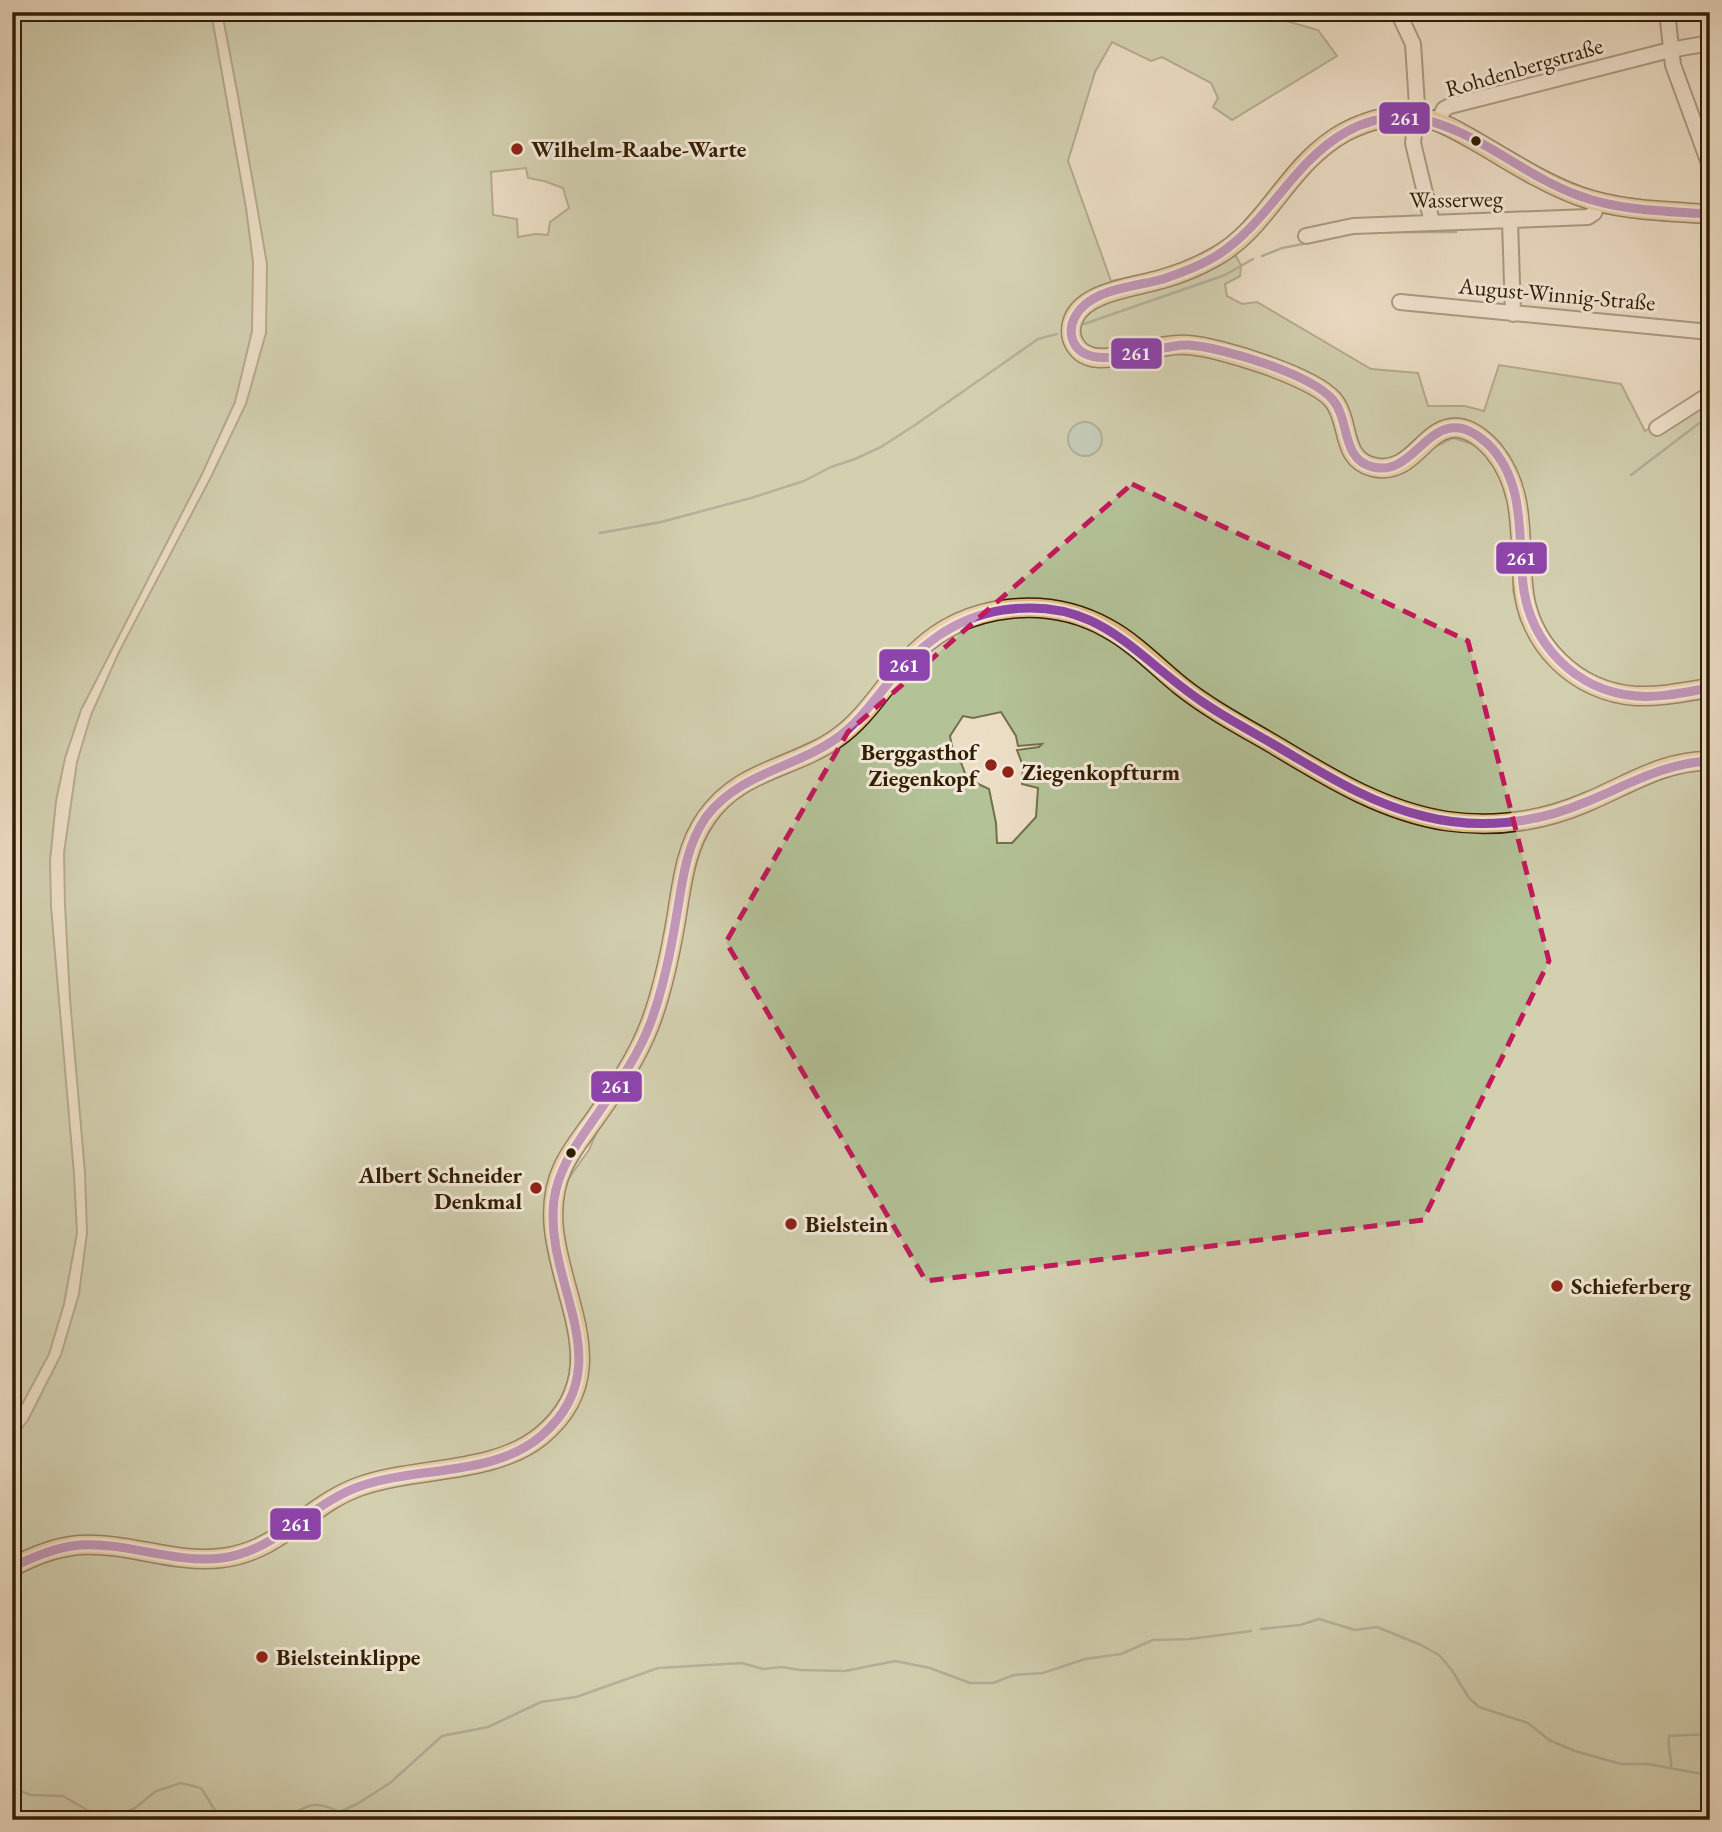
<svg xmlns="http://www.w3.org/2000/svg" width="1722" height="1832" font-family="'EB Garamond',serif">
<rect width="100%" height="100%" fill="#ecddc5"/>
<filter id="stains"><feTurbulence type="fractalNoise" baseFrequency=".00286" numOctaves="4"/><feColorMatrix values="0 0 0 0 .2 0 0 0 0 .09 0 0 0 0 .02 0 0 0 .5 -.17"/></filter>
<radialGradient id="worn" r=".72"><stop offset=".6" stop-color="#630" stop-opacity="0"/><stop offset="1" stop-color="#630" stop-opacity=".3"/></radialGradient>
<path fill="#b4c298" stroke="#72704c" stroke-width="2" fill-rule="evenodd" d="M12 12H211L246 208 253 262 252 331 235 402 202 474 81 710 65 758 56 801 50 861 51 907 74 1174 77 1233 64 1304 49 1354 12 1423V684L19 673 12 656Z
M222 12H1271L1276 18 1318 30 1337 56 1232 120 1213 107 1218 98 1211 83 1162 57 1151 61 1112 42 1095 72 1068 161 1111 281 1155 272C1129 280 1060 290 1063 327 1063 336 1069 345 1072 353L1182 349 1259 369 1319 395 1335 420 1344 454 1356 468 1432 448 1453 438 1476 445 1484 452 1499 471 1510 500 1515 563 1513 590 1520 619 1536 645 1573 682 1710 695V753L1691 754 1565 804 1495 817 1424 811 1355 784 1199 691 1111 621 1080 607 1047 600H1029L932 629 905 650 854 714 835 731 745 772 713 797 665 941 650 1000 635 1041 554 1176 574 1355 567 1394 545 1426 500 1451 386 1472 266 1539 211 1553 125 1542 12 1561V1441L28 1420 61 1355 79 1294 87 1233 85 1173 70 999 65 905 64 853 77 762 91 715 119 652 211 477 246 404 266 333 267 264 238 96ZM526 168 528 178 544 181 563 188 569 208 550 222 548 235 535 234 518 237 517 219 493 215 491 172Z
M1234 253 1241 265 1240 276 1225 284 1227 296 1242 304 1257 302 1371 369 1418 373 1428 406H1465L1484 411 1499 365 1621 384 1645 431 1710 394V681C1688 684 1657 691 1636 689 1587 683 1541 647 1531 597 1525 564 1533 530 1525 497 1520 478 1502 448 1488 433 1482 427 1474 423 1465 420 1433 412 1421 441 1399 456 1391 461 1377 460 1368 457 1349 448 1354 416 1344 400 1338 391 1329 385 1320 380L1209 341 1105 351H1098L1084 345 1078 331 1082 319 1096 305Z
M1014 616C1050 616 1073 621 1107 636L1366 805C1396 819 1426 825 1458 830L1687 770H1710V1820H12V1574L35 1563 76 1552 260 1556 282 1544 346 1499 552 1436C564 1424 571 1412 577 1396 580 1387 585 1379 587 1370 597 1319 552 1259 559 1206 562 1184 577 1167 589 1150 617 1082 651 1016 678 948 682 937 683 923 686 911 696 859 702 825 746 790L815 758 929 650 955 633 983 622ZM1001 712 1016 736 1018 746 1042 744 1039 747 1017 750 1023 766 1022 784 1038 788 1036 817 1012 843H997L996 823 989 789 974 782 971 777 966 776 959 757H954L950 736 963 716 973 718Z"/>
<path fill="#99bcb0" stroke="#6f7c6a" stroke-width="2" d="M1068 439a17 17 0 1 1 34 0a17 17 0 1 1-34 0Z"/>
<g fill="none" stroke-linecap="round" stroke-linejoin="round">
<path stroke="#6f7c6a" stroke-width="2.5" d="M1378 232H1456
M1262 256 1282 248 1303 244
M1084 324 1225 275 1253 259
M1631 475 1710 415
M600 533 661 522 751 498 804 481 831 467 855 459 881 447 915 425 1038 339 1057 334
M1261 1629 1300 1625 1319 1619 1355 1630 1377 1627 1421 1645 1439 1655 1451 1669 1469 1698 1479 1707 1528 1723 1549 1740 1575 1751 1621 1764H1648L1702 1774 1710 1778
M1671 1768C1672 1756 1667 1748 1669 1736L1710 1734
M12 1787 30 1795 63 1796 92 1813 118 1816 135 1808 156 1791 181 1783 201 1788 216 1812 233 1820
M282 1820C305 1807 313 1798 339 1812L357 1804 390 1783 442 1736 488 1727 541 1702 576 1697 658 1668 742 1663 763 1669 782 1667 800 1670 845 1671 895 1661 930 1668 970 1683H993L1014 1675 1043 1673 1085 1659 1121 1654 1153 1640 1190 1639 1251 1631"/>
<g stroke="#604d32" stroke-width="18">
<path id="minor" d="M1398 12 1413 44 1417 105 1413 143 1432 222
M1667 12 1673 65 1710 166
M1438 122 1444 109 1450 106 1670 50 1710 43
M1510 221 1513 314
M1306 236 1353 226 1588 217 1594 213 1598 202
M1400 302 1710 332
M1657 428 1710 394"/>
</g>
<g stroke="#311d01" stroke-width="21">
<path id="major" d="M1710 214C1666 211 1621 211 1579 196 1543 183 1510 161 1477 142 1461 133 1443 122 1425 118 1399 111 1368 120 1345 132 1287 164 1269 227 1215 257 1199 266 1180 274 1162 279 1136 287 1086 291 1074 318 1065 337 1077 357 1099 358 1128 359 1158 343 1188 345 1220 347 1314 377 1333 400 1351 422 1340 459 1373 467 1414 477 1424 424 1459 428 1473 430 1484 440 1493 450 1526 490 1519 537 1523 584 1527 644 1576 692 1636 696 1661 697 1685 692 1710 688
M12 1567C34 1556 55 1547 80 1545 128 1542 174 1564 222 1558 280 1551 307 1506 358 1487 415 1466 493 1475 541 1436 637 1357 520 1260 563 1167 572 1148 585 1133 596 1117 617 1087 637 1058 650 1024 663 990 670 955 676 920 682 884 685 848 706 818 740 769 793 769 837 738 870 715 888 677 918 650 968 603 1047 595 1107 628 1135 643 1157 667 1182 687 1210 709 1242 726 1273 744 1328 777 1382 811 1446 821 1494 828 1543 821 1587 802 1628 785 1664 760 1710 761"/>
</g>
<use href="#minor" stroke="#f3e9d9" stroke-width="14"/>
<use href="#major" stroke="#e6be82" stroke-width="18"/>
<g stroke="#f3e9d9" stroke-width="14">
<path id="bus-1" d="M1710 214C1666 211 1621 211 1580 196 1502 169 1433 83 1346 132 1292 162 1268 224 1216 256 1200 266 1181 273 1163 279 1136 287 1090 288 1075 317 1071 324 1070 333 1073 341 1088 377 1159 343 1188 345 1222 347 1311 374 1333 400 1350 420 1341 460 1373 467 1411 476 1424 424 1459 428 1470 429 1480 437 1488 444 1526 482 1518 536 1523 584 1530 644 1576 691 1636 696 1660 698 1686 692 1710 688
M12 1567C34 1557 56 1547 80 1545 128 1542 174 1564 222 1558 276 1551 309 1505 358 1487 415 1466 493 1477 541 1436 624 1365 543 1284 554 1200 559 1163 583 1136 603 1106 621 1080 639 1053 650 1024 663 990 670 955 676 919 682 885 685 847 706 817 739 773 795 768 837 738 857 724 871 704 886 686 917 647 953 618 1003 610 1099 596 1132 654 1201 701 1224 717 1249 730 1273 744 1321 772 1368 803 1423 816 1477 830 1535 824 1586 802 1628 785 1664 763 1710 761"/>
</g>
<use href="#bus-1" stroke="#8e44ad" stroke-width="9"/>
</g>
<path d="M0 0H1722V1832H0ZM1132 484 1468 641 1549 961 1423 1220 926 1281 726 942 848 732Z" fill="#ecddc5" fill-opacity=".55" fill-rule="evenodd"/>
<path fill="none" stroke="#c2185b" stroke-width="5" stroke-dasharray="14 9" stroke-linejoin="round" d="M1132 484 1468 641 1549 961 1423 1220 926 1281 726 942 848 732Z"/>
<g fill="#311d01" stroke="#f3e9d9" stroke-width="2.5">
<circle cx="1476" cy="141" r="6"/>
<circle cx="571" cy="1153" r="6"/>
</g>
<g fill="#8f2418" stroke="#f3e9d9" stroke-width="2.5">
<circle cx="517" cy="149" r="7"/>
<circle cx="991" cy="765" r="7"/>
<circle cx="1008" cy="772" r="7"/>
<circle cx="536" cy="1188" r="7"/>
<circle cx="791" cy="1224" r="7"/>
<circle cx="1557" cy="1286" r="7"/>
<circle cx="262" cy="1657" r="7"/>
</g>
<g text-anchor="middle" stroke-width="6" stroke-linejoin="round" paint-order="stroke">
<g font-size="23" fill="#311d01" stroke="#f3e9d9">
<text transform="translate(1524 67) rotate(-16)" y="8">Rohdenbergstraße</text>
<text transform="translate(1456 199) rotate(-1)" y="8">Wasserweg</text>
<text transform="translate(1557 294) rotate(5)" y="8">August-Winnig-Straße</text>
</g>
<g font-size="23" font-weight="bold" fill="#311d01" stroke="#f3e9d9" text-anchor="start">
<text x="531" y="157">Wilhelm-Raabe-Warte</text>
<text x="977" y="760" text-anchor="end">Berggasthof<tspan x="977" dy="26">Ziegenkopf</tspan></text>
<text x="1022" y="780">Ziegenkopfturm</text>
<text x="522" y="1183" text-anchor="end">Albert Schneider<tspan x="522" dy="26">Denkmal</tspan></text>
<text x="805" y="1232">Bielstein</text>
<text x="1571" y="1294">Schieferberg</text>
<text x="276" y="1665">Bielsteinklippe</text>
</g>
</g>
<g stroke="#f3e9d9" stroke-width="2.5">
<rect x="1378" y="101" width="53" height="34" rx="7" fill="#8e44ad"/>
<rect x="1110" y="337" width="53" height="33" rx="7" fill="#8e44ad"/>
<rect x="1495" y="541" width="53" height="34" rx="7" fill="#8e44ad"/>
<rect x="878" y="648" width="53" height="34" rx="7" fill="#8e44ad"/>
<rect x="590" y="1070" width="53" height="33" rx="7" fill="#8e44ad"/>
<rect x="269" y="1507" width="53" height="34" rx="7" fill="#8e44ad"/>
</g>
<g font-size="19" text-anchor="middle" font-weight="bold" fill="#fff">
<text x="1405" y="125">261</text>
<text x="1136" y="360">261</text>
<text x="1521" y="565">261</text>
<text x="904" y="672">261</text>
<text x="616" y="1093">261</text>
<text x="296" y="1531">261</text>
</g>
<rect width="1722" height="1832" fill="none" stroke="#ecddc5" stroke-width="42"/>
<rect x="14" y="14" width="1694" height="1804" fill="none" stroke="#311d01" stroke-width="3.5"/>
<rect x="21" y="21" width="1680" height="1790" fill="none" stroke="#311d01" stroke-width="2"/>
<rect width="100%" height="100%" filter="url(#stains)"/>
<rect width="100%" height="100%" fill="url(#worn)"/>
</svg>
